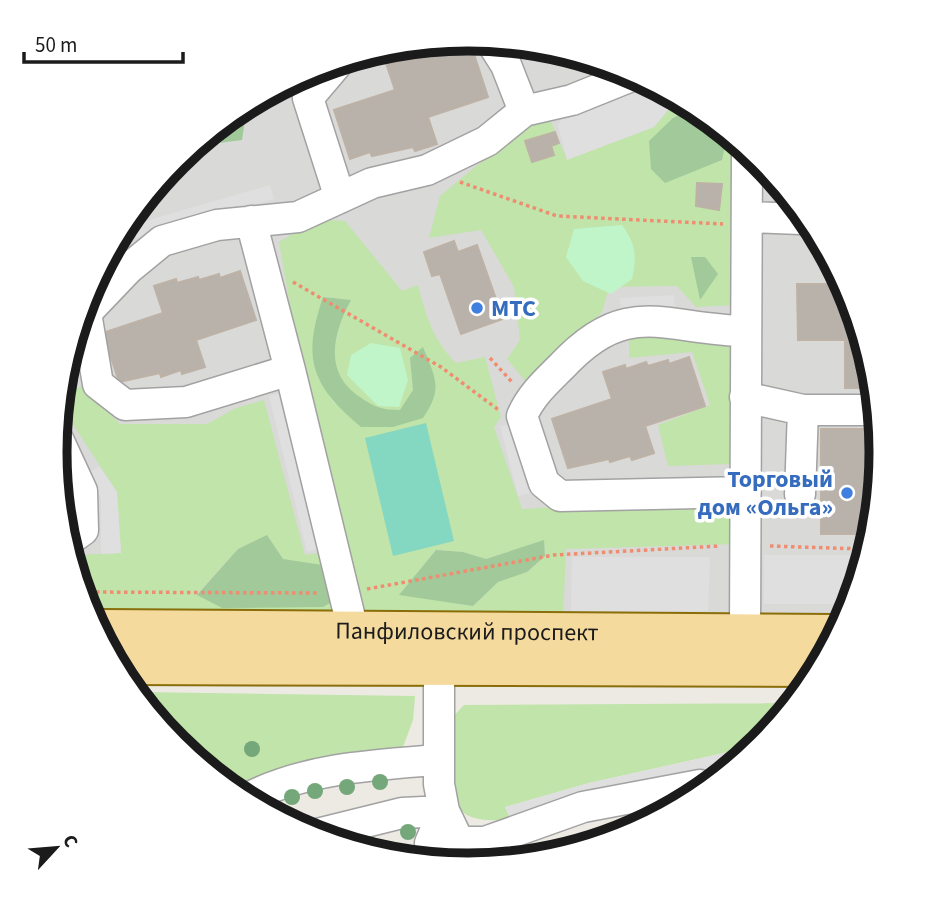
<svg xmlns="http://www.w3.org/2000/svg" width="936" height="904" font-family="'Source Sans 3',sans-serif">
<rect width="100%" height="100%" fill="#eceae2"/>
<path fill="#d9d9d8" d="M468 39 627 70 761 160 850 294 881 452 847 614 793 622 88 613 86 610 55 452 86 293 176 159 310 70Z"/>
<path fill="#c0e4aa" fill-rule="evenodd" d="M675 102 687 111 673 118 708 165 722 160 727 137 739 145 735 305 696 307 677 286 609 287 602 312 532 389 507 359 520 340 514 287 481 230 429 238 440 196 493 152 521 124 550 120 567 159 654 127Z
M318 219 345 221 402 291 418 285C426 316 433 340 456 363L485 357 501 417 494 427 522 509 734 496 737 544 566 549 563 616 377 618 358 604 295 334 279 242ZM323 297 350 300C322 354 330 407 400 411L413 390 410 358 422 418 333 403ZM544 541 545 556 527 572 499 581 473 606 400 594 436 550 463 552 485 559Z
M629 335 733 339V464L668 466 658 425 710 405 692 352 629 358Z
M81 386 120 424H207L236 408 264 400 305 555 333 551 342 599 324 616 88 613 75 555 121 553 117 492 63 409 66 394ZM238 549 283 559 197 594Z
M141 692 415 696 413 720 400 755 244 790 175 744Z
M788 703 760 745 589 783 505 807 511 820C496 820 480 822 467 815 445 802 452 743 451 719L464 705Z"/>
<path fill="#a1c999" d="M687 111 727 137 722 160 665 183 651 169 649 141 673 118Z
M246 113 242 140 196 146Z
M691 257H705L718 274 700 300Z
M323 297 351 300C333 333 323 373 360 397 374 407 382 410 400 410L413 390 410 358 423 347C436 380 443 388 423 418L393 427H361C311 385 302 359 323 297Z
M267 535 283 559 329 566 330 603 323 607 222 608 197 595 238 549Z
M544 540 545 556 527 572 498 582 473 606 399 595 436 550 463 552 486 559Z"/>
<path fill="#c0f5ca" d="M622 225C636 244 637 256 632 279L611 294 583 281 566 257 574 229Z
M371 343 400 348 408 380 399 407 378 406 347 375 351 355Z"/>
<path fill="#84d7c1" d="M426 423 454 541 393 556 365 438Z"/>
<path fill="#dfdfdf" d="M643 81 675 102 654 127 567 160 558 126 566 110Z
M270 185 274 199 137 239 132 225Z
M674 295 675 312 621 316 620 298Z
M287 391 325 548 307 552 269 396Z
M517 422 536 492 518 496 500 426Z
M99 466 117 492 121 553 101 554V498L86 475Z
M764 555H861L851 604H764Z
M572 557H710L708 611 571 612Z
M760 745 736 761 511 820 505 807 589 783Z"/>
<path fill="#b8b2ab" stroke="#bdb2a5" stroke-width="2" d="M472 48 488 97 428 117 437 144 415 151 413 147 372 156 370 152 350 159 334 110 395 90 386 63 408 56 409 60 429 53 430 57Z
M555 132 559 143 551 146 554 155 532 162 525 141Z
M697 183 722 184 719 210 696 206Z
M454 241 458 252 477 245 503 319 461 334 440 274 432 276 424 252Z
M240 271 256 320 196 340 205 367 182 374 181 370 161 377 160 373 119 382 103 333 163 313 154 286 176 279 177 283 198 277 199 280 219 274 220 278Z
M797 284H843L850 294 869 388H845V340H798Z
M689 357 705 406 645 426 654 453 632 460 630 456 610 462 609 459 568 468 552 419 612 399 603 372 625 365 626 369 646 362 648 366 668 360 669 364Z
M821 429H877L881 452 865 534H821Z"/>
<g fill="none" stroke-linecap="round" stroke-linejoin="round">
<g stroke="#a2a2a2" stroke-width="33">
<path id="minor" d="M492 43 506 65 524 111
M336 65 308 98 340 198
M747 217 800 219
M251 221 290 370 353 630
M290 370 186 402 125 405 98 384 86 313 128 269 162 241 217 225 298 217 372 183 427 170 487 141 524 111 572 100 634 75
M745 397 803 410H873
M57 437 82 491 83 530 72 538
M745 492 560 496 544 483 522 416C531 395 547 381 562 366 628 295 665 330 746 331
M800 494 803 410
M745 633 747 151
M439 665V784L444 811 470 865
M252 796C309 768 374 765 437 760
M313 835 402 813 444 811 430 843 434 859
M458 842H485L583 807 700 785"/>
</g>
<g stroke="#896e0a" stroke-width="42">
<g id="major">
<path id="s1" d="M99 629 834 634"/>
<path d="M123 665 812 667"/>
</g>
</g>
<path stroke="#f08c6f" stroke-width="3.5" stroke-dasharray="3.5 3.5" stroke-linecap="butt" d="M460 182 557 216 723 224
M293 282 441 367 500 411
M490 358 512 382
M770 546 862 549
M367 589 554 555 720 546
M82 592 318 593"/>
<use href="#minor" stroke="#fff" stroke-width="30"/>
<use href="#major" stroke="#f5da9e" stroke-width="38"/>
</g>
<g fill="#74a77a">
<circle cx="252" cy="749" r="8"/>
<circle cx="380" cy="782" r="8"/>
<circle cx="347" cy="787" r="8"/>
<circle cx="315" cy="791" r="8"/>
<circle cx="292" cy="797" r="8"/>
<circle cx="408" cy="832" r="8"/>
</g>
<g fill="#3f7fe0" stroke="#fff" stroke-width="2.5">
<circle cx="477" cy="308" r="7"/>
<circle cx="847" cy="493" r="7"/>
</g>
<g text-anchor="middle" stroke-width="7" stroke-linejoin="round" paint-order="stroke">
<g font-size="24" font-weight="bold" fill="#366cbe" stroke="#fff" text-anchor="start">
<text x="491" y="316">МТС</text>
<text x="833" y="487" text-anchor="end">Торговый<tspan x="833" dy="28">дом «Ольга»</tspan></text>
</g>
<g font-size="24" fill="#1b1b1b" stroke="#fff">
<text dy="8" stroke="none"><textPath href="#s1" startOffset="368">Панфиловский проспект</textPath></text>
</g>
</g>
<path d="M0 0H936V904H0ZM67 452a401 401 0 1 1 802 0a401 401 0 1 1-802 0Z" fill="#fff" fill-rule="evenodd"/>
<path fill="none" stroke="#1b1b1b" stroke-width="9" d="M67 452a401 401 0 1 1 802 0a401 401 0 1 1-802 0Z"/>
<g transform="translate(56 848) rotate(64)" stroke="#ffffff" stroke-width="5" paint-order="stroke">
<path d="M0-5L12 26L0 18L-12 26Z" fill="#1b1b1b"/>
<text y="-10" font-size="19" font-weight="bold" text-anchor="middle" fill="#1b1b1b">С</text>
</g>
<path d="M24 52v10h159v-10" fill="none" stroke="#1b1b1b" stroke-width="3.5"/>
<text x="35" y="52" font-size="21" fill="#1b1b1b" stroke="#ffffff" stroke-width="5" paint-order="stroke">50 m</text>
</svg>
